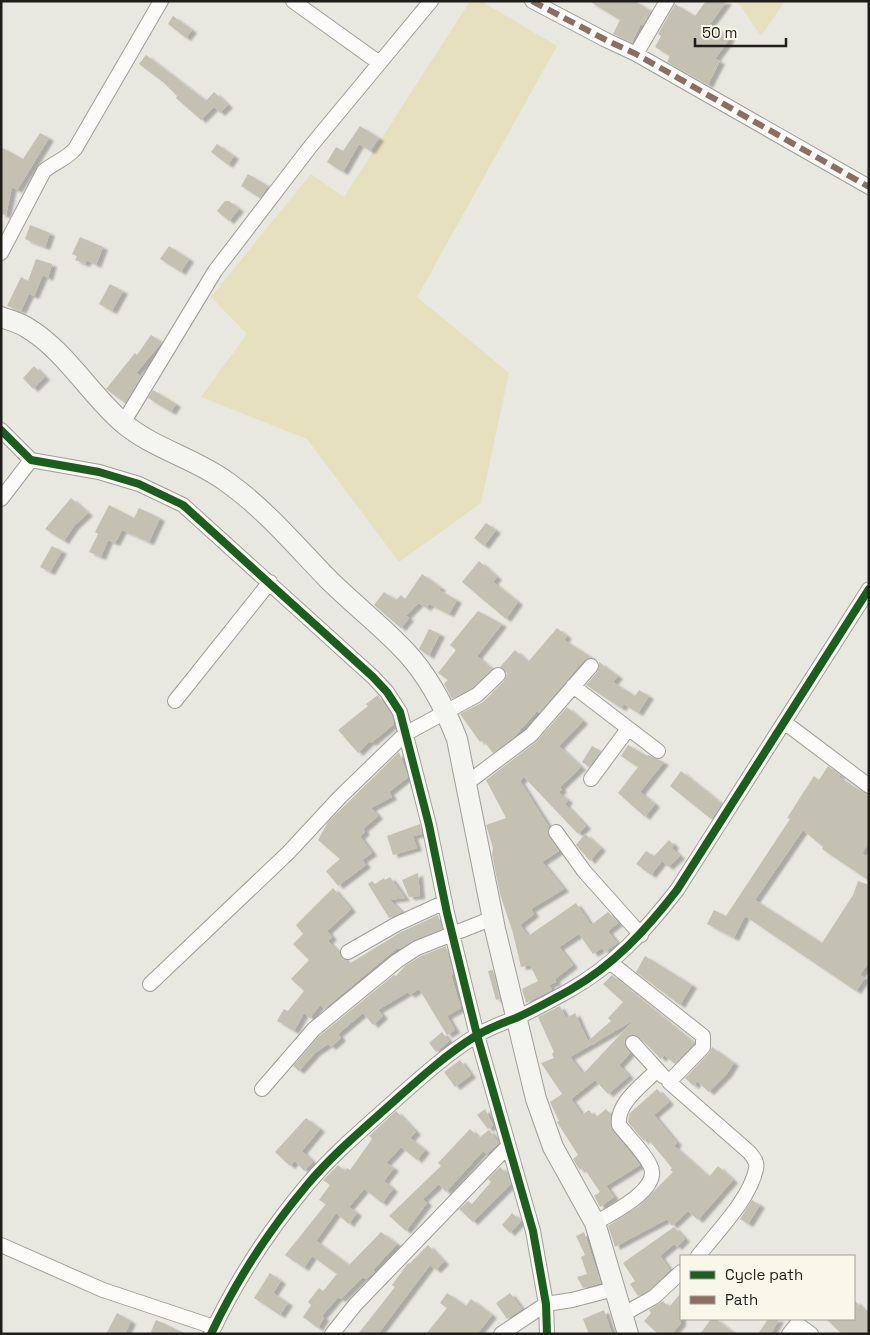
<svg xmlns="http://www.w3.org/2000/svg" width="870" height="1335" font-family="'Space Grotesk',sans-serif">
<defs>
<filter id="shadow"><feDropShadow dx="5" dy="3" stdDeviation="1" flood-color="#0004"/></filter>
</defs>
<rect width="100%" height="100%" fill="#e8e7e0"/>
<path fill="#e6e0be" d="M470 1H481L557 46 417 297 509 373 481 503 399 562 307 439 201 397 247 334 211 297 311 174 344 197Z
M737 1H785L761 36Z"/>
<path fill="#c4c1b3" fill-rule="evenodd" filter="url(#shadow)" d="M589 1H635L651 11 643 25 641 24 632 42 613 34 620 20Z
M706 1H727L710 24 730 38 715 59 720 61 708 85 667 62 670 56 655 47 661 36 658 34 675 4 695 16Z
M173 16 192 30 186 38 168 24Z
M146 55 206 101 214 92 228 105 220 113 214 107 201 120 176 98 177 96 163 82 139 64Z
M360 126 379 138 370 151 359 144 343 172 327 162 336 147 343 151Z
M40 133 49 138 17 190 12 187 6 215 1 214V147L23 159Z
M217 144 234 156 228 165 211 152Z
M248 174 268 186 260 198 241 186Z
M225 201H229L239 209 229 221 217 211Z
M30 225 50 233 45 247 25 239Z
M80 237 103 247 96 265 87 260 85 264 75 260 77 256 72 254Z
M169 246 189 259 181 272 160 259Z
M36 259 52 264 48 278 43 275 34 296 29 294 21 311 7 306 21 277 28 281Z
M110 284 123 291 112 311 99 304Z
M151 335 162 342 136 373 141 377 125 403 106 389 135 353 137 355Z
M34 366 45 377 33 389 23 378Z
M153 390 176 404 171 412 148 398Z
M71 498 88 513 74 526 64 541 45 529Z
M109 505 134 518 139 508 160 518 149 542 122 530 115 543 108 540 101 557 89 552 98 534 95 532Z
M486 523 496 530 484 546 474 538Z
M52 546 62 551 50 572 40 567Z
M479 561 497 577 493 582 518 602 506 619 462 582Z
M422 574 441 588 439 590 457 600 449 614 429 604 426 608 419 603 406 616 409 618 401 628 374 605 384 592 396 600 401 595 405 599Z
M478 611 502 624 477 656 492 669 472 688 452 699 444 684 448 680 438 673 456 650 450 645Z
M557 628 567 636 564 640 591 657 584 660 539 713 537 711 513 738 493 753 483 740 480 742 460 714 483 702 504 681 507 673 500 667 515 650 528 662Z
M429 629 440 634 429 656 419 649Z
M599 662 618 676 613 682 635 696 639 690 649 696 638 713 624 704 621 708 586 685 598 671Z
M378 695 392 716 394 724 371 743 370 741 358 753 338 730 368 706 366 704Z
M567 707 583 721 559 746 581 767 560 787 562 790 558 792 568 800 565 804 586 826 578 834 524 777 520 781 549 827V837L559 851 542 862 564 889 531 909 534 914 520 925 528 936 576 903 591 925 608 912 618 923 608 931 617 943 605 952 602 948 593 954 579 934 559 947 573 965 555 979 556 982 549 985 552 990 526 1003 522 989 538 981 530 965 521 967 513 933 500 894 492 855 493 848 486 825 506 818 486 780 536 742Z
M628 745 647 756 648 755 664 762 640 792 655 804 645 817 618 793 638 767 621 756Z
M592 746 601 751 589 767 582 762Z
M399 752 408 777 389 792 392 797 371 808 378 816 363 829 365 832 360 836 372 853 362 860 366 865 338 886 326 871 340 859 318 840 328 822Z
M828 766 840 775 839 777 869 796V843L862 853 869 858V873L865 878 822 849 823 847 803 830 755 900 822 943 853 895 858 881 869 885V962L860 975 865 978 856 991 745 916 734 938 707 924 714 910 726 916 790 819 787 818 814 776 819 780Z
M681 771 722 804 711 819 670 786Z
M420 824 422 834 413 836 417 848 393 855 387 836Z
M585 834 601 848 590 861 576 845Z
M669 840 674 845 672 848 680 856 668 867 662 861 651 875 636 864 646 851 654 856Z
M418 873 420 896 409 897 402 880Z
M390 877 405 898 390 900 402 912 389 918 368 884 372 881 375 884 384 878 385 880Z
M333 888 351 909 327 931 332 937 328 941 349 964 401 932 438 915 442 929 414 940 399 949 397 948 324 1009 320 1005 310 1018 304 1013 294 1031 277 1021 284 1009 288 1011 304 991 291 979 309 960 293 944 303 934 296 925Z
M446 946 453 974 451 975 461 1008 447 1016 455 1030 447 1035 419 989 410 995 408 992 378 1010 383 1016 373 1025 363 1013 338 1034 341 1038 331 1047 328 1044 315 1053 299 1071 293 1066 318 1037 394 975 396 976 405 966 421 956Z
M645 956 692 985 680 1005 636 972Z
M493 970 500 999 496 1000 488 971Z
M612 975 694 1043 675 1064 664 1055 661 1059 639 1037 631 1035 625 1040 624 1044 630 1053 619 1065 629 1076 608 1094 595 1080 571 1099 582 1115 589 1110 595 1118 606 1109 611 1115 612 1130 640 1165 606 1186 614 1197 600 1207 594 1196 600 1192 583 1167 580 1170 577 1166 573 1159 578 1155 557 1122 559 1121 550 1102 562 1094 541 1063 554 1058 552 1054 554 1052 538 1017 560 1006 566 1018 575 1013 588 1041 611 1021 608 1018 623 1002 603 984ZM634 1020 583 1074 570 1057Z
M442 1032 449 1041 436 1052 429 1043Z
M712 1047 734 1063 726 1075 709 1092 697 1081 694 1086 685 1078 709 1053Z
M460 1060 471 1075 455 1087 444 1072Z
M657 1089 669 1102 654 1115 677 1143 674 1146 709 1177 718 1166 733 1180 698 1220 688 1211 672 1226 667 1219 615 1247 608 1226 639 1206 673 1172 670 1170 672 1168 647 1138 644 1141 628 1122 629 1114Z
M485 1109 493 1125 488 1129 477 1115Z
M396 1111 416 1132 410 1138 425 1150 417 1160 401 1147 386 1163 394 1168 384 1181 393 1189 382 1203 364 1189 349 1207 357 1213 349 1224 336 1213 316 1241 349 1265 381 1232 397 1244 373 1270 375 1272 366 1279 363 1277 341 1299 338 1297 322 1316 324 1318 318 1328 303 1317 311 1305 308 1302 319 1288 323 1291 337 1274 312 1256 304 1268 285 1255 326 1204 319 1200 330 1185 323 1180 338 1165 345 1171 347 1168 350 1170 372 1139 369 1136Z
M306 1118 320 1129 302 1151 313 1162 304 1171 295 1161 290 1166 275 1152Z
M470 1129 479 1138 489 1130 499 1143 486 1154 483 1151 446 1192 439 1184 423 1199 427 1203 406 1231 389 1216 441 1166 438 1163Z
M500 1167 508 1175 511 1184 473 1222 459 1209 468 1201 472 1204 491 1182 488 1179Z
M752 1200 760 1205 748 1224 740 1219Z
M512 1213 521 1221 510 1233 502 1225Z
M674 1227 685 1239 677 1247 674 1244 660 1256 670 1270 649 1290 638 1296 630 1284 635 1281 623 1263Z
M584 1232 601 1283 583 1288 577 1277 587 1274 581 1257 585 1255 576 1236Z
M428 1245 444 1262 436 1270 430 1265 378 1334H358L395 1287 392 1285 408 1263 409 1264Z
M270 1273 281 1281 273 1293 288 1303 280 1315 254 1298Z
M447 1293 466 1306 471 1299 492 1315 477 1334H426L447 1308 440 1303Z
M510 1293 522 1309 507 1319 496 1303Z
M681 1293V1323L672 1334H658L644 1321 651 1313 649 1310 663 1301 669 1307Z
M854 1300 869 1315V1334H842L826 1319H854Z
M604 1310 612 1334H589L583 1319Z
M117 1313 131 1321 125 1334H106Z
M711 1319H716L735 1334H700Z
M768 1319H779L771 1334H758Z
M156 1320 165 1324 186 1334H150Z"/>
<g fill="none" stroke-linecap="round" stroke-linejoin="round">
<g stroke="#9f9e99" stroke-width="16">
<path id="street" d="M293 1 378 62
M532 1 606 40 636 54 869 187
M636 54 667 1
M1 253 44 171C55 162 66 159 75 149L161 1
M123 423 215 271 310 147 431 1
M1 430 31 460 99 472 139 484 183 505 373 677 387 692 400 712 429 825 447 913 477 1035 533 1231 546 1304 547 1334
M1 499 31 460
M573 686 658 751
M175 701 270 582
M784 722 869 786
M591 779 628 729
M467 783 531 735 591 666
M556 832 584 871 641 935
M348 952 397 924 445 902
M611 963 703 1036V1047L669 1082 749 1152C753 1157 758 1162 756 1169 750 1199 716 1233 698 1256
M150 984 288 853 340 797 405 734 477 695 498 675
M633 1043 663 1076
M262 1089 314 1029 397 961 417 948 493 918
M595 1223C610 1214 663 1189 650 1165 643 1151 629 1138 619 1125 616 1103 643 1085 657 1070
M1 1245 103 1290 214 1327
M622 1315 654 1297 681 1272
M211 1334C236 1281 270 1229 307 1185 332 1155 363 1129 392 1103 418 1080 444 1056 474 1037 487 1029 502 1023 516 1018 534 1010 552 1000 570 990 614 965 646 930 677 890L869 589
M332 1334 355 1305 508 1146
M501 1334 546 1304 572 1300 614 1289
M789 1334 797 1324 811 1334"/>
</g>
<g stroke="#9f9e99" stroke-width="22">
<path id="secondary" d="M1 317C9 320 18 322 26 327 65 350 88 392 122 422 153 449 195 458 227 482 265 509 296 546 328 579 353 604 382 626 406 652 429 677 445 708 457 739L495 929 536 1099 553 1147 595 1223 628 1334"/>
</g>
<use href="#street" stroke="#fcfbfa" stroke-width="14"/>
<use href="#secondary" stroke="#f4f4f0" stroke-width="20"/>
<path stroke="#8d6e63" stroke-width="6" stroke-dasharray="12 6" stroke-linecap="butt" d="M532 1 606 40 636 54 869 187"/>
<g stroke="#f9f7ea" stroke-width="11">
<path id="cycleway" d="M1 430 31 460 99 472 139 484 183 505 373 677 387 692 400 712 429 825 447 913 477 1035 533 1231 546 1304 547 1334
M211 1334C236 1281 270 1229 307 1185 332 1155 363 1129 392 1103 418 1080 444 1056 474 1037 487 1029 502 1023 516 1018 534 1010 552 1000 570 990 614 965 646 930 677 890L869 589"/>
</g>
<use href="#cycleway" stroke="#1b5e20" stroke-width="8"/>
</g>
<rect width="870" height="1335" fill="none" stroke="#1e1d19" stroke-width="5"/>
<rect x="680" y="1255" width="175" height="65" fill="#f9f7ea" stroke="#a1a096"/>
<rect x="690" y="1271" width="25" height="8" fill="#1b5e20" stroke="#a1a096"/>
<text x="725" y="1280" font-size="15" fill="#1e1d19">Cycle path</text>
<rect x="690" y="1296" width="25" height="8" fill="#8d6e63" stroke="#a1a096"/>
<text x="725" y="1305" font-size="15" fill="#1e1d19">Path</text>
<path d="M695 38v8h91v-8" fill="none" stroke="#1e1d19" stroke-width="2.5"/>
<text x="702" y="38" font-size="15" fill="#1e1d19" stroke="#f9f7ea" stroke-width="4" paint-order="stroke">50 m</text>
</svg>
